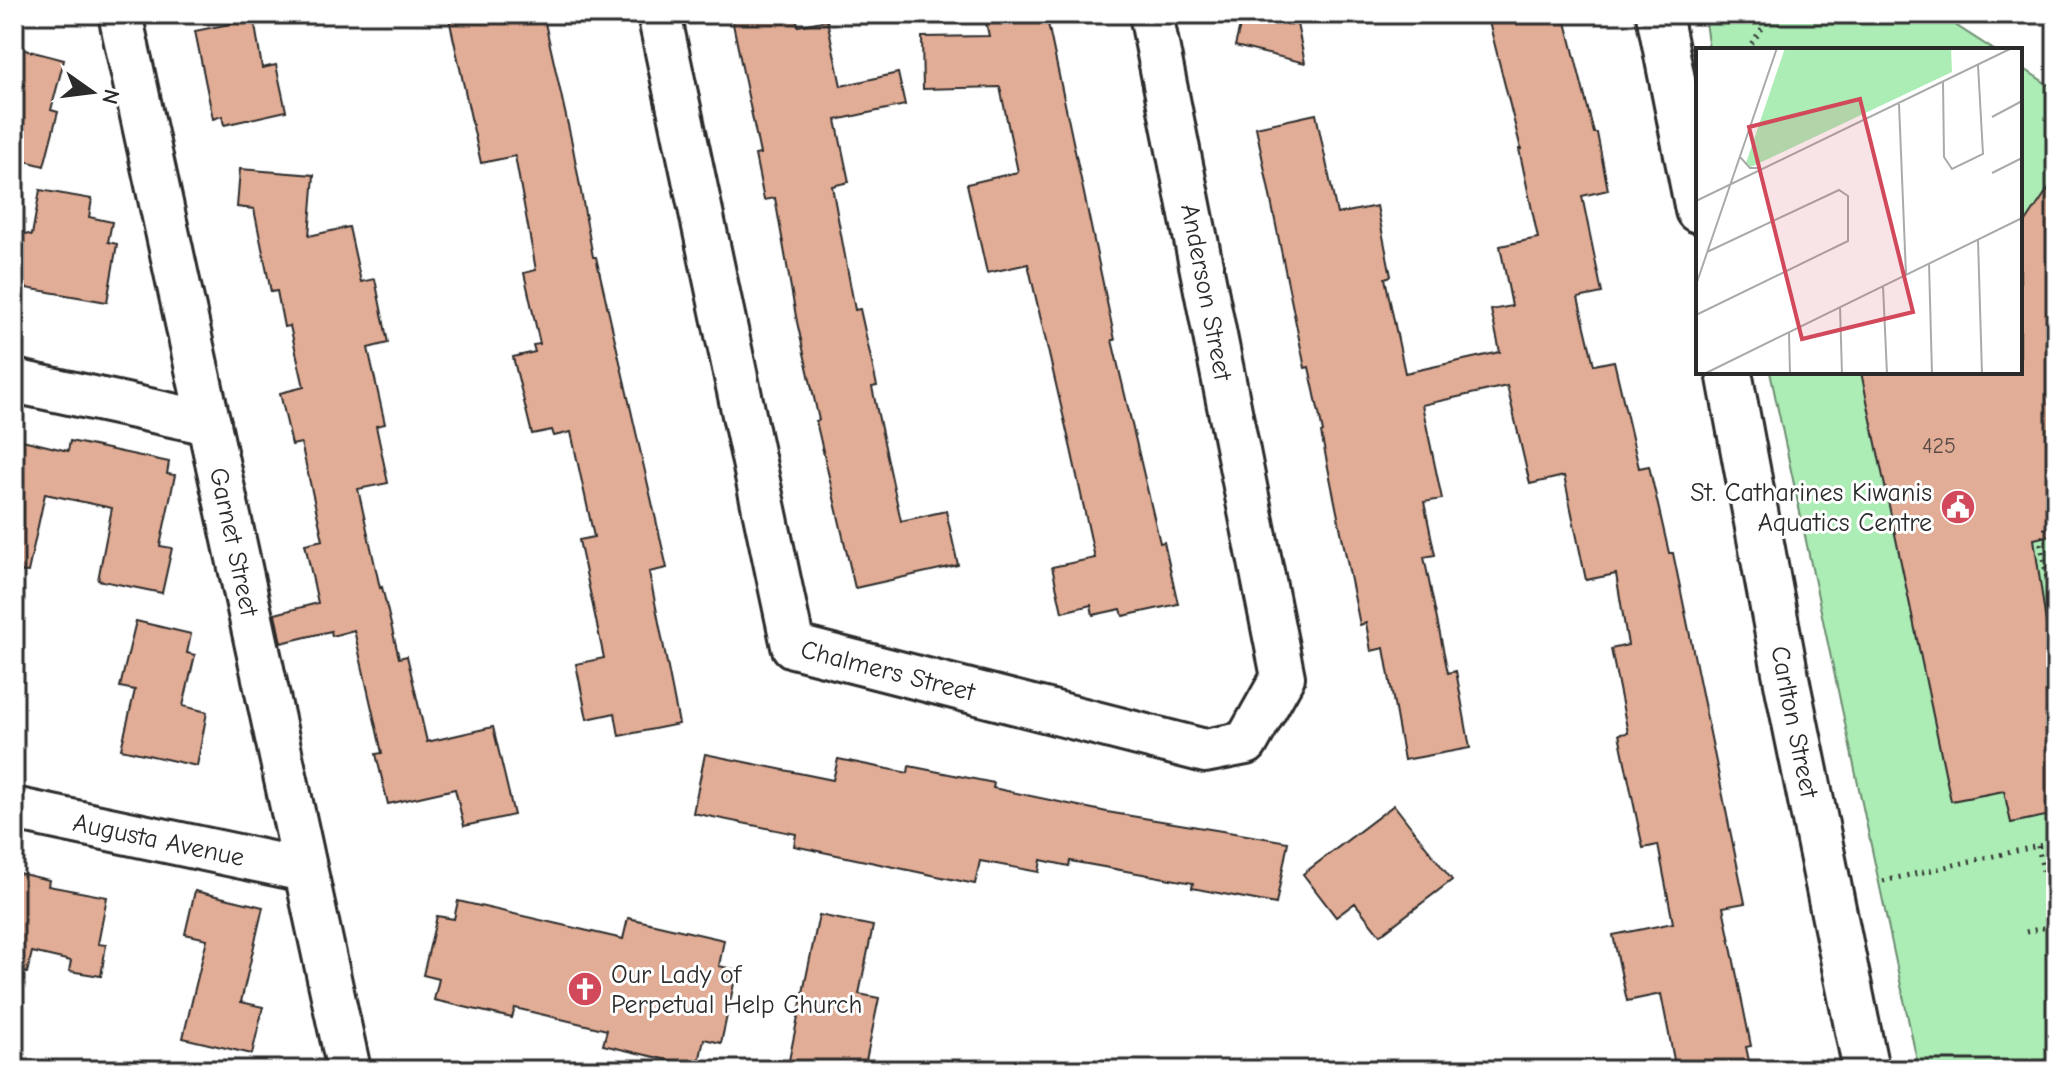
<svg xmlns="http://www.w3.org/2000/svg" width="2070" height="1084" font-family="'Comic Neue',sans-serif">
<rect width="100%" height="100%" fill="#fff"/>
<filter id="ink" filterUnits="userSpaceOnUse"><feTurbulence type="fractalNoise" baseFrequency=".0125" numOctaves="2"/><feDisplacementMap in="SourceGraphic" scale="16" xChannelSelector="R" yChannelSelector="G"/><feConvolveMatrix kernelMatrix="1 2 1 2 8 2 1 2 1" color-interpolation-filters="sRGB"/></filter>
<g filter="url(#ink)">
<path fill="#acedb6" stroke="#6c8c70" stroke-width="2" d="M1704 14H1938L1994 50H1709Z
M2020 66 2056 90V1070H1919L1770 372H2020Z"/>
<path fill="#e2ad96" stroke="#2b2b2b" stroke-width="2" d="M448 14H543L572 143 593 257H596L667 568 649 572 679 724 619 736 615 713 587 719 576 664 604 658 579 540 594 537 571 432 554 436 552 430 532 434 513 357 535 352 533 345 540 344 524 273 536 270 515 156 481 163Z
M731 14H796L798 26 827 20 841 86 898 73 905 105 836 120 849 182 832 186 855 310 860 309 877 386 872 387 901 521 946 511 958 565 855 588 816 421 819 420 797 322 775 198 764 200 755 155 760 154Z
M984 14H1046L1115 340H1112L1160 543 1164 542 1178 604 1123 616 1121 609 1093 615 1091 605 1062 612 1052 567 1095 558 1071 449 1028 264 987 273 967 184 1018 172 1000 87 923 89 922 37 989 36Z
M1243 14H1295L1305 63 1235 46Z
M1487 14H1564L1594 133H1597L1608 190 1582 196 1602 293 1578 298 1594 365 1614 361 1639 468 1649 466 1669 553H1673L1745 903 1723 907 1751 1046 1746 1047 1751 1070H1676L1661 994 1627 1001 1613 935 1673 923 1658 845 1643 848 1619 734 1628 733 1611 649 1628 645 1616 574 1586 580 1564 476 1530 484 1507 386 1422 405 1442 499 1424 502 1435 555 1424 557 1448 673 1456 671 1470 748 1404 760 1384 648 1371 651 1366 623 1360 625 1321 433 1323 432 1309 367 1305 368 1256 127 1316 114 1337 214 1377 206 1391 276 1385 278 1405 373 1500 352 1491 310 1512 306 1500 246 1538 238 1519 149H1521Z
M254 19 262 68 276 65 286 111 224 125 222 116 213 119 195 31Z
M14 47 64 60 51 110 58 112 44 166 14 158Z
M240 169 314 175 309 236 349 227 361 282 375 279 388 343 368 348 385 424 376 426 388 483 358 489 380 588 382 587 399 658 407 656 427 742 493 727 514 815 464 826 455 789 388 804 376 754 382 753 354 630 332 636 331 631 281 643 275 614 318 603 305 544 323 540 301 443 292 445 280 393 304 387 290 326 284 327 277 291 271 292 254 209 237 207Z
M2056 177V534L2034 539 2056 692V814L2011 823 2004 791 1951 801 1861 372H2020V231Z
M40 190 92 199 89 217 112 222 108 242 117 244 107 302 14 286V231L32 235Z
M14 438 68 451 70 441 169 462 167 474 175 475 160 546 172 548 162 593 98 580 112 508 45 494 28 572 14 571Z
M136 621 191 634 187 653 195 655 183 706 207 712 197 766 121 749 135 690 120 687Z
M705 754 833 780 838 759 908 773 909 766 994 783 993 788 1107 812 1288 842 1276 904 1192 888 1193 883 1070 861 1069 866 1041 860 1039 872 980 861 975 884 794 846 796 834 693 813Z
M1394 805 1452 880 1380 935 1355 903 1336 917 1303 874Z
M14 872 49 880 48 886 107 897 98 944 106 945 101 976 69 971 71 961 32 952 27 973 14 972Z
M195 891 263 907 241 1002 263 1007 252 1054 183 1038 207 939 185 934Z
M458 901 623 939 628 918 724 940 719 966 737 970 721 1043 704 1039 698 1067 603 1045 607 1030 515 1008 512 1018 434 1000 439 979 423 975 437 916 454 919Z
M819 915 873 926 859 994 879 998 864 1070H787Z"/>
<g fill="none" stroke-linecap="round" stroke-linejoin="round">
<g stroke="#2b2b2b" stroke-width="48">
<g id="street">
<path id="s1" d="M120 14 349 1070"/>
<path id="s2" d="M659 14 793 646 1205 751 1246 743 1283 677 1151 14"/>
<path d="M14 381 209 423"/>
<path id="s3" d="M14 809 304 870"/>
</g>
</g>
<g stroke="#2b2b2b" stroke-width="50">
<g id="secondary">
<path d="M1659 14 1698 210"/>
<path id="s4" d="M1729 372 1788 688 1866 1070"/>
</g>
</g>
<path stroke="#2b2b2b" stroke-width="5" stroke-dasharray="2 6" stroke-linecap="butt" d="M1747 50 1772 14
M2056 518 2046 523 2041 545 2056 627
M2038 846 2043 871
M1883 881 2056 842
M2026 932 2056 925"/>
<use href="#street" stroke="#fff" stroke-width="42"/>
<use href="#secondary" stroke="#fff" stroke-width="44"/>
</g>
</g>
<defs>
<g id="civic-disc" transform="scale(1.8)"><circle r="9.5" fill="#d1495b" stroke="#fff"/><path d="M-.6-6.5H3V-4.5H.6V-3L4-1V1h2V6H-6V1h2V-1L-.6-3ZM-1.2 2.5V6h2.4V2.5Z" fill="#fff"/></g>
<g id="church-disc" transform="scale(1.8)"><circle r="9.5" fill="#d1495b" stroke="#fff"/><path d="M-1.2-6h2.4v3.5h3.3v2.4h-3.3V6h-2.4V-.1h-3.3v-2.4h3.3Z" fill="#fff"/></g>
</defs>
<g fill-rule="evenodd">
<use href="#civic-disc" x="1958" y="507"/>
<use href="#church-disc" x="585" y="989"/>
</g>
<g text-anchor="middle" stroke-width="6" stroke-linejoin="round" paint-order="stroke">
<g font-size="22" fill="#594c46">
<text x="1939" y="453">425</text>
</g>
<g font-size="26" fill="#2b2b2b" stroke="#fff">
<text transform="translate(1207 292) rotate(79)" y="9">Anderson Street</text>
<text dy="9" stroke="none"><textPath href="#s1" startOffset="540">Garnet Street</textPath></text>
<text dy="9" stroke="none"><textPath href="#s2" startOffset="744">Chalmers Street</textPath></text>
<text dy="9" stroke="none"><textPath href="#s4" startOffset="356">Carlton Street</textPath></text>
<text dy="9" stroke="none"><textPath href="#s3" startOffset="148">Augusta Avenue</textPath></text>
</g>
<g font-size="26" fill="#2b2b2b" stroke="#fff" text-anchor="end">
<text x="1932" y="501">St. Catharines Kiwanis<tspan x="1932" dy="30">Aquatics Centre</tspan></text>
<text x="611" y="983" text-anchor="start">Our Lady of<tspan x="611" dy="30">Perpetual Help Church</tspan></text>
</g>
</g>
<g transform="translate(1696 48)">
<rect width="326" height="326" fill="#fff"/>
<path d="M89 0H255L256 24 55 119 50 115Z" fill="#acedb6"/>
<path fill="none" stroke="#aaa" stroke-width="2" d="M247 34 248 109 256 121 287 106 282 17M203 56 210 227M296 69 326 53M44 109 54 120H65M296 125 326 110M0 153 316 0M282 192 286 326M233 215 236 326M0 237 81 0M187 238 191 326M144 259 146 326M0 267 152 193V148L143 142 11 204M93 284 94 326M8 326 326 170"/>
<path fill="#d1495b" fill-opacity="0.15" stroke="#d1495b" stroke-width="4" d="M164 51 217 264 106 291 53 79Z"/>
<rect width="326" height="326" fill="none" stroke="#2b2b2b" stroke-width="4"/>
</g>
<rect width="2070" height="1084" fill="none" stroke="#fff" stroke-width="48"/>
<rect x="24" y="24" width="2022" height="1036" fill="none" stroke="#2b2b2b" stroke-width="3" filter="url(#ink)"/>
<g transform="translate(92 92) rotate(104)" stroke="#ffffff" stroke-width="6" paint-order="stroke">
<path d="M0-6L14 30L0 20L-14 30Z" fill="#2b2b2b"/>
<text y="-12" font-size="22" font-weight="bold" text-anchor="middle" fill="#2b2b2b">N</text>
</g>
</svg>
